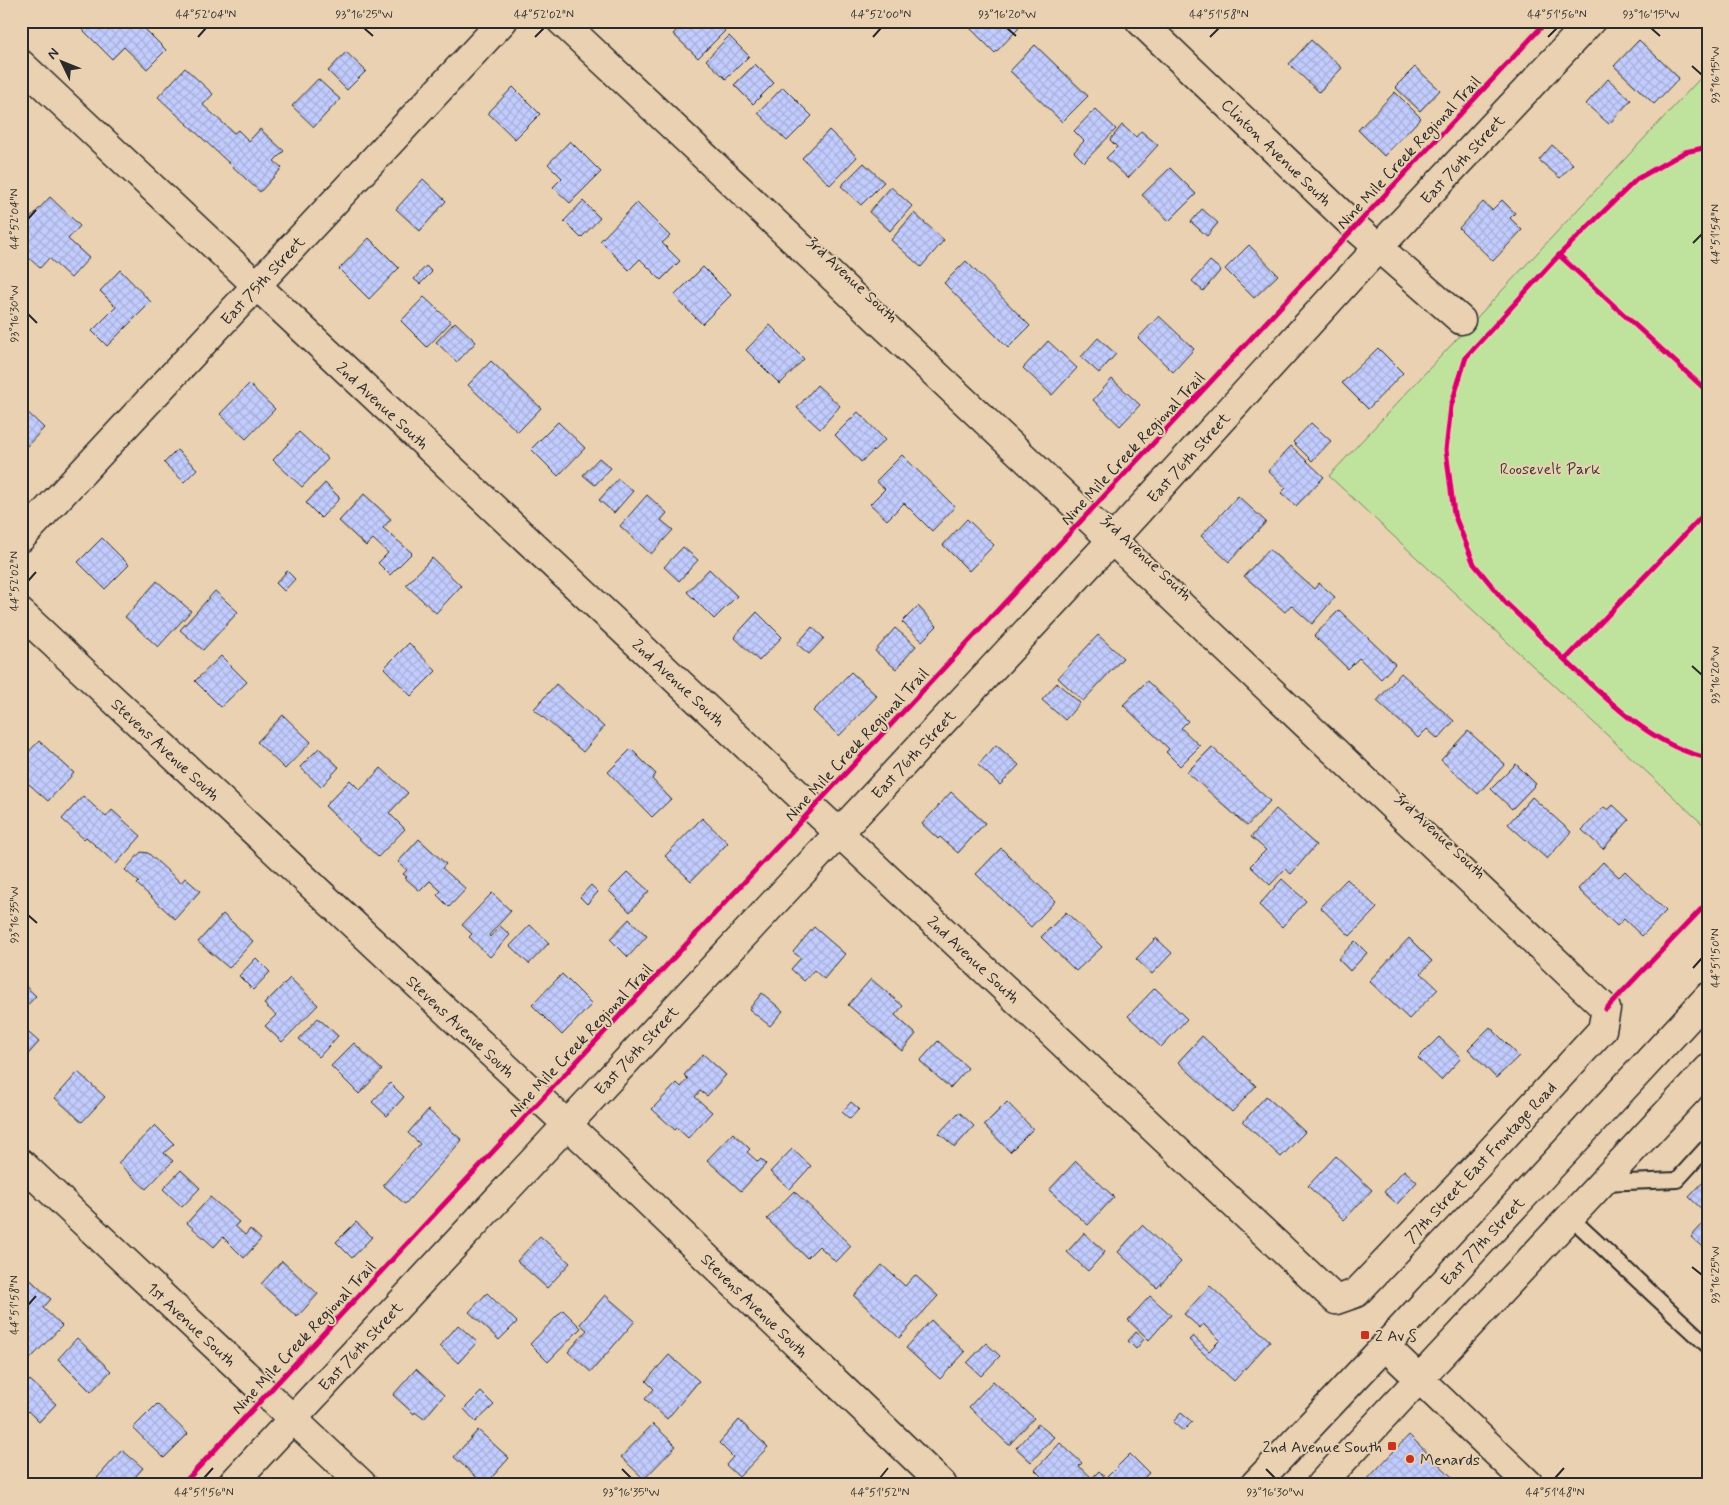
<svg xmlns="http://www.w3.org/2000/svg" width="1729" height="1505" font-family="Mynerve,sans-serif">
<defs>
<pattern id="building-cross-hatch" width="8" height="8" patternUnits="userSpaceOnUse" patternTransform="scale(1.25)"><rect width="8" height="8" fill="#c2ccfd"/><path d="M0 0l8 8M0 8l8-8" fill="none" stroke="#a7afd9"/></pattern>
</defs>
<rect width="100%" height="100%" fill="#e9d1b1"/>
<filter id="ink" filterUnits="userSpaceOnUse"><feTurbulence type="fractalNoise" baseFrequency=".02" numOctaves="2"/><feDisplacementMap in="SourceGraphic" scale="10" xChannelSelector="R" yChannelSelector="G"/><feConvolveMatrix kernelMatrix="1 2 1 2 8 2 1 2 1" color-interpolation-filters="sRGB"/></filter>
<g filter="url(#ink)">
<path fill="#bfe39d" stroke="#758764" d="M1708 70V829L1329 476Z"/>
<path fill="url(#building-cross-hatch)" stroke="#2b2b2b" d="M91 21H137L166 50 147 69 124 47 112 59 83 30Z
M686 21H715L725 31 698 58 673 34Z
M969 21H1012L1019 28 995 53 966 24Z
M729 36 749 56 726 79 706 60Z
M1311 40 1342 68 1319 92 1289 64Z
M1639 40 1679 78 1654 104 1614 66Z
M1035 45 1088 96 1062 122 1010 71Z
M346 52 366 71 347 90 328 71Z
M755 64 774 83 753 104 734 85Z
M1415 67 1440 90 1420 111 1395 87Z
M185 68 213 94 203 105 234 133 238 130 249 141 260 129 284 151 274 161 282 168 260 192 158 97Z
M318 79 340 99 314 127 292 106Z
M1608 79 1631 100 1609 124 1586 104Z
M513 87 540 114 515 139 488 113Z
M783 87 812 116 787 141 758 113Z
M1395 92 1421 118 1384 156 1358 130Z
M1095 109 1116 129 1084 162 1074 152 1084 141 1074 131Z
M1122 125 1136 137 1141 131 1158 145 1128 178 1106 158 1117 147 1110 140Z
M829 130 857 157 830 185 802 158Z
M570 141 601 172 570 203 553 187 562 178 548 164Z
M1552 145 1573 164 1560 178 1539 160Z
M864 163 884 182 861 205 841 186Z
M1170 168 1196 194 1169 221 1142 195Z
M423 179 446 201 420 231 396 209Z
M21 183 28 190 21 197Z
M891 187 912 206 890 231 869 212Z
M50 197 80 226 68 239 89 258 71 278 49 258 40 268 21 251V228Z
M1502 200 1515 213 1510 218 1522 230 1493 261 1459 228 1483 202 1492 210Z
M583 201 600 218 581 238 564 221Z
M637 203 670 236 662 243 680 261 661 280 640 259 629 270 600 241Z
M1202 209 1218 223 1207 236 1191 222Z
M914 213 944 240 921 267 891 240Z
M369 238 399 268 369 299 339 269Z
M1249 245 1278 275 1254 298 1225 269Z
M966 261 1030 326 1008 348 944 283Z
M1210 261 1221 270 1203 291 1192 281Z
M426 266 432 272 420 284 414 279Z
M703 267 731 295 702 324 674 296Z
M120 270 151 302 107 346 92 331 116 307 100 291Z
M424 297 451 322 427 347 401 321Z
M1159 316 1194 349 1173 372 1138 338Z
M455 322 476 342 457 362 436 342Z
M770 325 804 359 780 384 746 350Z
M1098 338 1116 354 1099 373 1081 357Z
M1048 341 1077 368 1052 395 1023 368Z
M1378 348 1403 373 1368 409 1342 383Z
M491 361 541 408 518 432 468 385Z
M1112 379 1140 405 1120 426 1093 400Z
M249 384 275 409 246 439 220 414Z
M817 385 840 406 820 429 797 408Z
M22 407 44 428 26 447 21 442Z
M858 412 885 440 861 462 835 435Z
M558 422 585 448 558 476 531 449Z
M1311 423 1331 441 1312 461 1293 442Z
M299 432 328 459 302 487 273 460Z
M1291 446 1324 477 1296 506 1281 493 1286 488 1268 471Z
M177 450 197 469 184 482 164 463Z
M902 455 955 507 932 531 904 503 887 520 870 504 885 489 876 481Z
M599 458 611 468 595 485 583 475Z
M618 479 633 491 614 513 599 500Z
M325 483 340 498 321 518 306 503Z
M364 494 391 519 383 528 412 553 390 575 378 563 388 553 373 539 366 546 339 521Z
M647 495 667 513 661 520 673 530 651 554 620 526Z
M1238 496 1266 522 1229 562 1201 536Z
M967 519 994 545 969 571 943 545Z
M102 538 129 565 105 589 78 562Z
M683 547 698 560 679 581 664 567Z
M1269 549 1314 589 1319 583 1335 597 1312 624 1291 605 1285 612 1244 576Z
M432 558 461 586 436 613 406 585Z
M709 569 737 596 714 619 687 592Z
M287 571 295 579 284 591 276 583Z
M157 581 191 611 158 647 125 617Z
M215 591 238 612 203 650 180 630Z
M918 606 937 626 922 641 902 622Z
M1339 610 1395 664 1381 679 1359 658 1348 669 1314 636Z
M757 612 782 637 759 661 734 637Z
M812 627 824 638 809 654 797 644Z
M895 628 916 646 896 669 875 651Z
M1098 635 1123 658 1083 701 1058 678Z
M409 643 436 671 411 696 384 668Z
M221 656 247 682 221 707 195 681Z
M851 672 877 696 839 736 813 711Z
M1401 673 1454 721 1438 739 1427 729 1418 738 1377 701Z
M1147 681 1188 721 1181 728 1200 746 1180 766 1166 752 1169 749 1123 705Z
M1057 683 1080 703 1065 720 1042 700Z
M556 684 604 727 583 752 534 709Z
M283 715 311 742 285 769 257 742Z
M1468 731 1505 764 1478 794 1441 760Z
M39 741 74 773 48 801 21 777V760Z
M996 745 1019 765 1000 785 978 765Z
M1212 747 1270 801 1247 826 1187 772Z
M319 748 339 767 321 787 300 767Z
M631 749 656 774 652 779 671 799 652 817 608 772Z
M1516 764 1536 784 1512 809 1491 789Z
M381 768 408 793 389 813 405 829 378 857 325 806 350 780 360 790Z
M951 792 985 823 958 853 940 837 938 839 922 824Z
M83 796 106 817 112 810 141 836 116 864 86 837 84 839 62 819Z
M1532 797 1571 832 1547 859 1508 824Z
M1613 805 1629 820 1603 849 1582 830 1604 807 1608 810Z
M1276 809 1316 845 1291 874 1285 869 1270 885 1250 866 1266 850 1251 837Z
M702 818 728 843 691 881 665 856Z
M419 839 446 864 442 868 466 889 449 907 437 895 441 891 430 881 420 891 405 878 407 877 403 874 407 870 398 862Z
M1001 848 1055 901 1031 927 976 874Z
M141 852 148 853 181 883 185 878 200 891 175 919 137 884 139 882 125 870Z
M1603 862 1619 877 1625 871 1666 911 1642 936 1624 919 1617 926 1578 889Z
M628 872 649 891 630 912 609 891Z
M1282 879 1306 901 1282 927 1259 905Z
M1347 879 1377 908 1350 936 1320 907Z
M591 885 598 892 587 904 580 897Z
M492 893 511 911 489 935 490 937 500 926 510 935 490 957 469 937 472 934 462 925Z
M1066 912 1102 947 1076 971 1041 937Z
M223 914 253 941 229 968 198 942Z
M629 919 647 936 628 957 610 939Z
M530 925 549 943 529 964 510 946Z
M814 927 845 954 824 979 814 970 804 981 791 969 801 958 793 952Z
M1156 938 1172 953 1152 974 1136 959Z
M1409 938 1432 961 1421 973 1438 989 1409 1019 1369 981Z
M1355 941 1367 953 1350 971 1338 959Z
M256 958 270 972 253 990 239 976Z
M562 974 592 1004 562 1035 532 1005Z
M290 978 318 1005 282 1042 265 1026 276 1015 264 1004Z
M871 979 903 1006 895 1015 916 1034 902 1051 848 1005Z
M21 982 36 996 21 1012Z
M1155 988 1187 1019 1161 1047 1128 1016Z
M762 993 783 1011 770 1026 749 1009Z
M318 1018 338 1036 319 1057 299 1039Z
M21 1026 39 1042 21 1062Z
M1490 1027 1519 1056 1496 1078 1468 1049Z
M1202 1036 1256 1086 1232 1112 1178 1062Z
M1439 1037 1461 1058 1441 1080 1418 1058Z
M938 1041 968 1068 950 1088 920 1061Z
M354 1043 382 1070 359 1094 331 1066Z
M703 1054 726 1075 707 1096 700 1091 695 1097 712 1112 688 1138 677 1128 675 1130 652 1109 677 1083 681 1087 688 1079 684 1075Z
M78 1072 105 1097 82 1122 55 1098Z
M390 1083 404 1097 387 1116 372 1102Z
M1266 1096 1305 1132 1281 1157 1243 1122Z
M851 1102 859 1109 850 1119 842 1112Z
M1007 1102 1033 1129 1010 1152 984 1125Z
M428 1110 462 1140 405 1204 383 1185 420 1144 408 1133Z
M959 1112 974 1126 955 1147 939 1133Z
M155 1125 174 1144 164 1153 173 1161 146 1189 118 1163Z
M733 1133 750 1149 747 1152 758 1162 761 1159 766 1164 741 1191 707 1160Z
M792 1149 811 1166 790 1189 770 1172Z
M1336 1156 1372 1190 1344 1220 1308 1186Z
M1076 1161 1114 1197 1088 1225 1049 1190Z
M181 1170 200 1188 182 1207 163 1189Z
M1404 1170 1417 1182 1397 1204 1384 1192Z
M1708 1177V1215L1689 1197Z
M794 1191 851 1246 836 1262 819 1246 807 1258 767 1219Z
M210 1197 239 1222 235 1226 245 1235 250 1229 261 1239 244 1258 223 1237 214 1247 187 1223Z
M1708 1218V1252L1691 1237Z
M356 1222 372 1237 352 1258 336 1242Z
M1142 1225 1181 1262 1157 1288 1118 1252Z
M1084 1233 1105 1252 1088 1271 1067 1252Z
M540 1236 570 1263 547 1288 517 1261Z
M282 1261 318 1294 297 1317 261 1284Z
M882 1265 905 1286 915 1275 938 1296 899 1338 854 1296Z
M21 1271 51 1299 43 1308 62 1326 30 1359 21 1350Z
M1210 1286 1270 1341 1234 1381 1189 1340 1193 1336 1209 1351 1220 1340 1203 1324 1200 1328 1184 1314Z
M487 1293 517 1322 499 1340 469 1312Z
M605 1295 635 1321 591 1372 568 1352 587 1330 580 1324Z
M1150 1296 1171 1315 1149 1340 1128 1320Z
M563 1310 581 1328 548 1362 530 1344Z
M931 1320 965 1352 940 1379 906 1348Z
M458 1325 477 1342 458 1363 440 1346Z
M1136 1332 1144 1339 1136 1349 1128 1341Z
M77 1338 111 1371 91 1392 58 1359Z
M986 1343 1000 1356 981 1376 967 1363Z
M669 1355 699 1381 667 1419 645 1399 654 1389 646 1381Z
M416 1369 444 1395 424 1419 415 1412 414 1414 393 1395Z
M30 1380 56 1404 39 1422 28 1411 21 1418V1390Z
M993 1381 1034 1418 1009 1445 969 1407Z
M481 1392 494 1405 476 1422 464 1409Z
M157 1404 188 1434 164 1458 133 1428Z
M1181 1413 1192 1422 1183 1431 1173 1422Z
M739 1420 768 1447 739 1477 726 1465 733 1457 719 1443Z
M653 1424 676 1446 644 1479 621 1457Z
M1038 1424 1054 1437 1031 1462 1016 1448Z
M478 1430 509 1458 486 1484H484L454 1457Z
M1409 1435 1459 1484H1363Z
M1060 1443 1082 1463 1079 1466 1092 1478 1099 1471 1104 1476 1097 1484H1049L1035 1470Z
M122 1450 143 1468 129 1484H104L97 1478Z
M1130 1454 1149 1473 1138 1484H1114L1107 1477Z"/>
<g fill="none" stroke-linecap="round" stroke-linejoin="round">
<g stroke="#2b2b2b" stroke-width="18">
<path id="lane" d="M1602 1183 1677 1180 1708 1146
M1570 1217 1708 1346"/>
</g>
<g stroke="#2b2b2b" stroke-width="31">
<path id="street" d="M1140 21 1355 227 1461 320
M21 64 1336 1300 1356 1293 1479 1164 1602 1030 1606 1009 1132 559 561 21
M21 538 503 21
M21 613 587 1143 942 1484
M21 1163 362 1484
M1385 1346 1529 1484"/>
</g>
<g stroke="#2b2b2b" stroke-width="31">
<path id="secondary" d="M232 1484 1112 540 1349 279 1591 21
M1255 1484 1385 1346 1708 997
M1321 1484 1708 1069"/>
</g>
<use href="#lane" stroke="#e9d1b1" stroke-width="14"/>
<use href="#street" stroke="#e9d1b1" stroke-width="28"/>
<use href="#secondary" stroke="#e9d1b1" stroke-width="28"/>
<g stroke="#e9d1b1" stroke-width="8">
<path id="cycleway" d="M1559 255 1637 179 1685 152 1708 147
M1708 392 1559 255 1466 357 1451 406 1446 450 1454 514 1474 564 1505 602 1565 660 1708 510
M1565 660C1606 698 1651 746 1708 758
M1606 1009 1708 902
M183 1484 1547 21"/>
</g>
<use href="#cycleway" stroke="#d6006c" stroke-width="5"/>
</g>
</g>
<path fill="none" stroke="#2b2b2b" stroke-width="2" d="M364 28 373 36M1007 28 1016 36M1651 28 1660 36M198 37 206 28M535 37 544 28M873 37 881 28M1210 37 1219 28M1548 37 1557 28M1692 66 1702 75M28 219 36 210M1693 243 1702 234M28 314 37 323M28 581 36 572M1692 666 1702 675M28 915 37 923M1693 968 1702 958M1692 1267 1702 1275M28 1305 36 1296M622 1469 631 1478M1266 1469 1275 1478M204 1478 213 1468M880 1478 888 1468M1555 1478 1564 1468"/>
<g fill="#c8321e" stroke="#e9d1b1" stroke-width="2">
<rect x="1360" y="1330" width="10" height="10" rx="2.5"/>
<rect x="1387" y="1441" width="10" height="10" rx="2.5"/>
<circle cx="1410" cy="1459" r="5"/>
</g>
<g text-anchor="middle" stroke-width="4" stroke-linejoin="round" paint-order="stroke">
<g font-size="16" fill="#2b2b2b" stroke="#e9d1b1">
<text transform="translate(1277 152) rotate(44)" y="6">Clinton Avenue South</text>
<text transform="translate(1408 152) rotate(-47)" y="6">Nine Mile Creek Regional Trail</text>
<text transform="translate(1462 159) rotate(-47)" y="6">East 76th Street</text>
<text transform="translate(853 279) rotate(43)" y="6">3rd Avenue South</text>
<text transform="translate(262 280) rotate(-47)" y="6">East 75th Street</text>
<text transform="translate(383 405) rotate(43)" y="6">2nd Avenue South</text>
<text transform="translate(1132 448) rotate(-47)" y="6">Nine Mile Creek Regional Trail</text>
<text transform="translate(1188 457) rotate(-48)" y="6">East 76th Street</text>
<text transform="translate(1147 557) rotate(43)" y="6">3rd Avenue South</text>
<text transform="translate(679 682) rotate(43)" y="6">2nd Avenue South</text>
<text transform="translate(856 744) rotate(-47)" y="6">Nine Mile Creek Regional Trail</text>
<text transform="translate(166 749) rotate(43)" y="6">Stevens Avenue South</text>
<text transform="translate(913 754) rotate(-47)" y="6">East 76th Street</text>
<text transform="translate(1441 835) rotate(43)" y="6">3rd Avenue South</text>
<text transform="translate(974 959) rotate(43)" y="6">2nd Avenue South</text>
<text transform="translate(461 1026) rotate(43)" y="6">Stevens Avenue South</text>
<text transform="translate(580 1040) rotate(-47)" y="6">Nine Mile Creek Regional Trail</text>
<text transform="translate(636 1050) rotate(-47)" y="6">East 76th Street</text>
<text transform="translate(1480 1162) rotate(-47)" y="6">77th Street East Frontage Road</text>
<text transform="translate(1482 1241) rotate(-47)" y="6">East 77th Street</text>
<text transform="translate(755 1305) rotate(44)" y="6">Stevens Avenue South</text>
<text transform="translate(192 1324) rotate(43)" y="6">1st Avenue South</text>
<text transform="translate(303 1337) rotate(-47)" y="6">Nine Mile Creek Regional Trail</text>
<text transform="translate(360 1346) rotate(-47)" y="6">East 76th Street</text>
</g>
<g font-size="16" fill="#3a3d36" stroke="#e9d1b1">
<text x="1550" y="474">Roosevelt Park</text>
</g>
<g font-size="16" fill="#2b2b2b" stroke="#e9d1b1" text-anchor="start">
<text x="1375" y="1341">2 Av S</text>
<text x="1382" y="1452" text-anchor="end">2nd Avenue South</text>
<text x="1420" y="1465">Menards</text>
</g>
</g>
<rect width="1729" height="1505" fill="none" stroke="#e9d1b1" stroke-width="55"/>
<g transform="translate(62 62) rotate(313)" stroke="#e9d1b1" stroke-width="4" paint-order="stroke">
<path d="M0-4L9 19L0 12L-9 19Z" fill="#2b2b2b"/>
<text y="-8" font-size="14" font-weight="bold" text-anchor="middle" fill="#2b2b2b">N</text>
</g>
<rect x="28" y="28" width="1674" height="1450" fill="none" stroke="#2b2b2b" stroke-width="2"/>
<g font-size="12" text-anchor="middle" fill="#2b2b2b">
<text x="206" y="18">44°52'04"N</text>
<text x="364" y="18">93°16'25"W</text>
<text x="544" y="18">44°52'02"N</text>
<text x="881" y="18">44°52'00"N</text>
<text x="1007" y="18">93°16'20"W</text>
<text x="1219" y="18">44°51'58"N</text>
<text x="1557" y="18">44°51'56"N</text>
<text x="1651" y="18">93°16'15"W</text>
<text transform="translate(1715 75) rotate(-90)" y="4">93°16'15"W</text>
<text transform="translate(14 219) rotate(-90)" y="4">44°52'04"N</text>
<text transform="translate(1715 234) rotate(-90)" y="4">44°51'54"N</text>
<text transform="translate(14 314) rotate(-90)" y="4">93°16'30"W</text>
<text transform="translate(14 581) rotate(-90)" y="4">44°52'02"N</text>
<text transform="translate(1715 675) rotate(-90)" y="4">93°16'20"W</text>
<text transform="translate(14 915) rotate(-90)" y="4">93°16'35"W</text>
<text transform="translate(1715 958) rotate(-90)" y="4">44°51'50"N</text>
<text transform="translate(1715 1275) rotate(-90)" y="4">93°16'25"W</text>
<text transform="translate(14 1305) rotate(-90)" y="4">44°51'58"N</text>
<text x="204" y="1496">44°51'56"N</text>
<text x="631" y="1496">93°16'35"W</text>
<text x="880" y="1496">44°51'52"N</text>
<text x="1275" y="1496">93°16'30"W</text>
<text x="1555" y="1496">44°51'48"N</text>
</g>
</svg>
